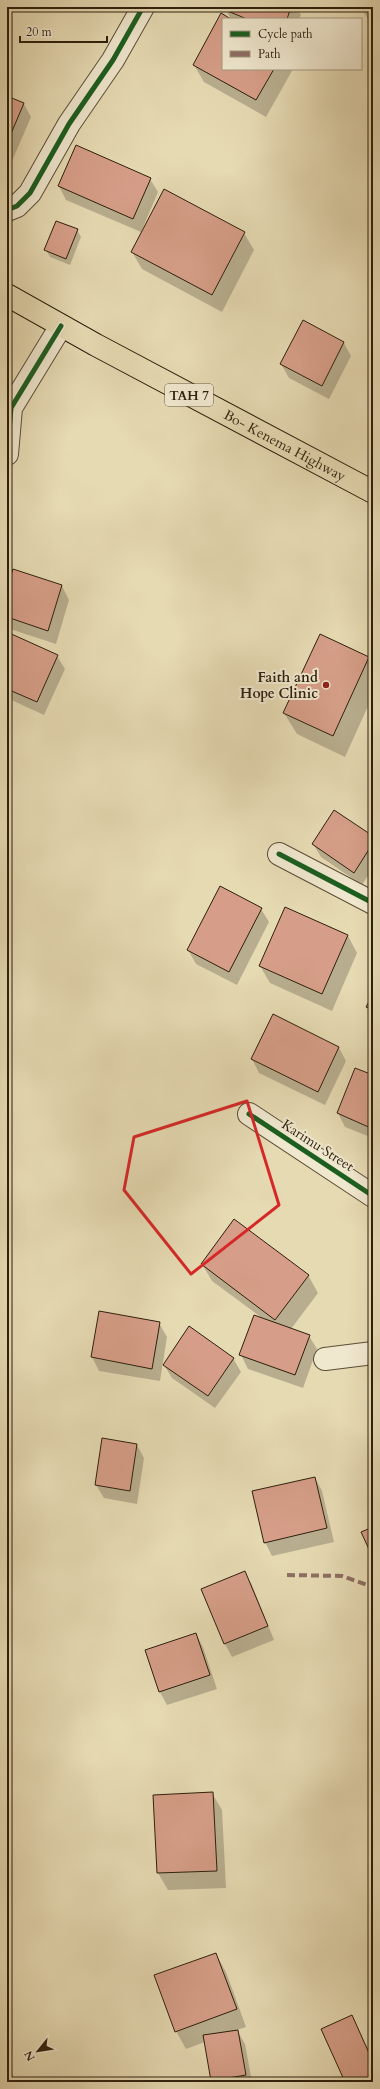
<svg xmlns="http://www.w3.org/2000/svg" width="380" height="2089" font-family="Cardo,serif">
<rect width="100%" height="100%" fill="#e6dab3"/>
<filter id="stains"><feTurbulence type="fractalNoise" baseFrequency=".005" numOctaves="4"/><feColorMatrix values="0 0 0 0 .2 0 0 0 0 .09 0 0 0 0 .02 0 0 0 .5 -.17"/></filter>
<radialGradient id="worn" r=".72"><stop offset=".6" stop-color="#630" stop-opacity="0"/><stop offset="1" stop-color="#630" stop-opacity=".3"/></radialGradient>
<path fill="#0003" d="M227 7H296L301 15 299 19H231L226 10Z
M361 7H373V18L369 21Z
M221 15 229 19H223V69H293L266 117 204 82 194 65Z
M7 97 24 104 31 117 12 161 7 159Z
M76 146 150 179 158 192 141 232 66 200 59 186Z
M77 230 81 237 70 265 50 257 46 250Z
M244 233 254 250 222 312 142 269 132 252Z
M303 322 344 343 351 356 329 399 289 378 281 364Z
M62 586 69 600 56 644 7 628V590Z
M7 633 57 656 65 669 44 715 7 698Z
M368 657 373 666V695L345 757 297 734 284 713Z
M373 837V868L362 885 321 857 313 844Z
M220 887 261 909 269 922 237 985 196 964 188 950Z
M348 936 357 953 332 1011 270 983 260 966Z
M373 996V1016L368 1007Z
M273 1016 339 1048 346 1061 325 1105 259 1073 252 1059Z
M373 1076V1138L345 1127 338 1113Z
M202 1264 308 1275 318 1293 291 1329 309 1336 317 1349 303 1388 248 1369 241 1355 262 1318 212 1281Z
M99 1313 159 1323 167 1337 160 1381 99 1371 92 1357Z
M233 1358 241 1372 215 1408 172 1378 164 1365Z
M137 1445 144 1458 137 1504 104 1498 96 1485Z
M315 1478 322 1491 334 1542 272 1556 265 1542Z
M244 1572 252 1585 274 1640 232 1657 225 1644Z
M196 1634 203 1647 217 1689 167 1705 160 1692Z
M212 1793 222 1810 226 1888 168 1890 158 1873Z
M216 1954 226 1972 246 2027 237 2030 245 2044 252 2082H213L205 2042 186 2049 176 2031Z
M352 2016 373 2060V2082H346Z
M7 2065 13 2075 11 2082H7Z"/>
<path fill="#d69e88" stroke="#2d1f0c" d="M226 7H291L287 19H247L225 10Z
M221 13 231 19H223V69H274L256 100 193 65Z
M7 96 24 103 7 143Z
M76 145 151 178 133 219 58 186Z
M164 189 245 232 212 295 131 252Z
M56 221 78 229 66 259 44 250Z
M303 320 344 342 322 386 280 364Z
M13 569 62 585 48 631 7 617V587Z
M7 632 58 655 37 702 7 689Z
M320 634 369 657 333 736 283 713Z
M334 810 373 836V843L354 873 312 844Z
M220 886 262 908 229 972 187 950Z
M285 907 348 935 322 994 259 966Z
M373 994V1010L366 1007Z
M273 1014 339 1047 318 1092 251 1059Z
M355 1068 373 1075V1129L337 1113Z
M234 1219 309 1275 275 1320 201 1264Z
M99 1311 160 1322 152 1369 91 1357Z
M254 1315 310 1335 295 1375 239 1355Z
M189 1326 234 1358 208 1396 163 1365Z
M102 1438 137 1444 130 1491 95 1485Z
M315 1477 327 1528 264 1543 252 1491Z
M373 1527V1558L361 1532Z
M245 1571 268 1626 224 1644 201 1589Z
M196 1633 210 1675 159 1692 145 1650Z
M213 1792 217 1871 157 1873 153 1795Z
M216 1953 237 2009 175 2032 154 1975Z
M352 2015 373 2062V2080L369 2082H345L321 2029Z
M238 2030 246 2075 211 2081 203 2035Z"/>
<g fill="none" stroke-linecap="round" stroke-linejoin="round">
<g stroke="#5b4e36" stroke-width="24">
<path id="street" d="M7 210 17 206 30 193 69 124 113 60 143 7
M7 454 11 408 61 326
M279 854 373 903
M249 1114 373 1196
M325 1359 373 1353"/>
</g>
<g stroke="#2d1f0c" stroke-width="24">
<g id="highway">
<path id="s1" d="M7 295 96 345 373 492"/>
</g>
</g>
<use href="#street" stroke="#efe7ce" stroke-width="22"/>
<use href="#highway" stroke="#e6dab3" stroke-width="22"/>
<path stroke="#8d6e63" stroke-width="4" stroke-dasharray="8 4" stroke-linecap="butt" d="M287 1575 342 1576 373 1587"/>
<g stroke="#efe7ce" stroke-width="8">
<path id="cycleway" d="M7 210 17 206 30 193 69 124 113 60 143 7
M7 454 11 408 61 326
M279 854 373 903
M249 1114 373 1196"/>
</g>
<use href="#cycleway" stroke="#1b5e20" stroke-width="5"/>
</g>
<path fill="none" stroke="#d62828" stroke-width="3" stroke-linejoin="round" d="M247 1101 279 1205 191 1274 124 1190 134 1137Z"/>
<circle fill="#8f2418" stroke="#efe7ce" stroke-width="1.5" cx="326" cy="685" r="4"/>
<g text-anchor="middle" stroke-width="4" stroke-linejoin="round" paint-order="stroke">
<rect fill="#efe7ce" stroke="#675b46" stroke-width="1" x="165" y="384" width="48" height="22" rx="3"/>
<g font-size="13" font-weight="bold" fill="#2d1f0c">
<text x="189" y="400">TAH 7</text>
</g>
<g font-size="14" fill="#2d1f0c" stroke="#efe7ce">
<text dy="5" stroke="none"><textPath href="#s1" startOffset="316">Bo- Kenema Highway</textPath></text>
<text transform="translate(318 1145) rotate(33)" y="5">Karimu Street</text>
</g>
<g font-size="14" font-weight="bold" fill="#2d1f0c" stroke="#efe7ce" text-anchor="end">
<text x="318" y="682">Faith and<tspan x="318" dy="16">Hope Clinic</tspan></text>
</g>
</g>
<rect width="380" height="2089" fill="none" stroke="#e6dab3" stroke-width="24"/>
<rect x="8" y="8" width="364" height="2073" fill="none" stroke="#2d1f0c" stroke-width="2"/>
<rect x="12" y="12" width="356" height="2065" fill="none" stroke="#2d1f0c"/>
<rect x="222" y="18" width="140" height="52" fill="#efe7ce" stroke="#a19780"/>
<rect x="230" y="31" width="20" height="6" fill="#1b5e20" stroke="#a19780"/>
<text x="258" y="38" font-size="12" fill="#2d1f0c">Cycle path</text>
<rect x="230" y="51" width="20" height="6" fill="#8d6e63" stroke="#a19780"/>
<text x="258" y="58" font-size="12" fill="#2d1f0c">Path</text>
<g transform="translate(38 2051) rotate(240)" stroke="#efe7ce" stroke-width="3" paint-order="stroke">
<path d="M0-3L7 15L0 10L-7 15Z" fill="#2d1f0c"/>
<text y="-6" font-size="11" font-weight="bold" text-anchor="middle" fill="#2d1f0c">N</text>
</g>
<path d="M20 36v6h87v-6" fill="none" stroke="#2d1f0c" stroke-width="2"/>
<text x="26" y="36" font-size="12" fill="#2d1f0c" stroke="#efe7ce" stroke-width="3" paint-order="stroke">20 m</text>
<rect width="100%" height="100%" filter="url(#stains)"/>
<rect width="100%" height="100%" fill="url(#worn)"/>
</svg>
